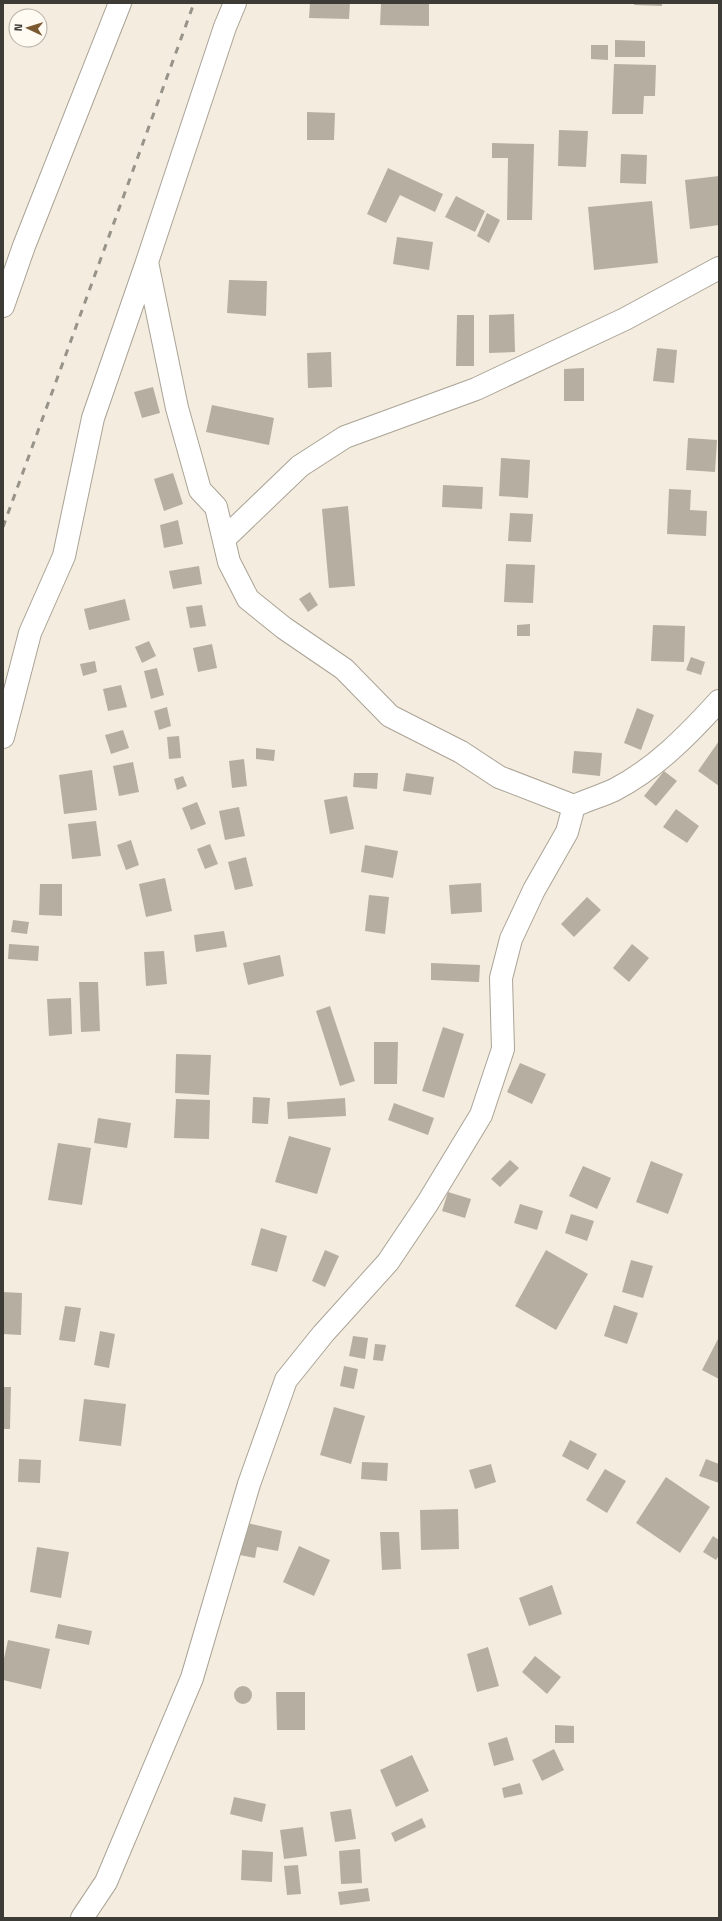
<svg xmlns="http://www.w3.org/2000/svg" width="722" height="1921" font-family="'Titillium Web',sans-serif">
<rect width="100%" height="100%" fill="#f4eddf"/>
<path fill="#b6afa1" d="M310 3H350L349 19 309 18Z
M381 3H429V26L380 25Z
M635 3H662V6L634 5Z
M615 40 645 41V57H615Z
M591 45H608V60L591 59Z
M614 64 656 65 655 96H644L643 114H612Z
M307 112 335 113 334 140H307Z
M559 130 588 131 586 167 558 166Z
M492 143 534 144 532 220H507L508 158H492Z
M621 154 647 155 646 184 620 183Z
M388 168 443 194 435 212 400 195 386 223 367 214Z
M719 176V225L690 229 685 180Z
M456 196 485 211 475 232 445 217Z
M652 201 658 263 594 270 588 207Z
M487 213 500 220 489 243 477 236Z
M397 237 433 242 429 270 393 264Z
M229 280 267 281 266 316 227 313Z
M514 314 515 352 489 353V315Z
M457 315H474V366H456Z
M657 348 677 350 674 383 653 381Z
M331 352 332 387 308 388 307 353Z
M584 368V401H564V369Z
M153 387 160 413 142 418 134 392Z
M212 405 274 418 269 445 206 432Z
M688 438 717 440 715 472 686 470Z
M501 458 530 460 528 498 499 496Z
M173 473 183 504 164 511 154 479Z
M443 485 483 487 482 509 442 507Z
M669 489 691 490 690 510 707 511 706 536 667 534Z
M348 506 355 586 329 588 322 509Z
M510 513 533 514 531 542 508 541Z
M178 520 183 544 164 548 160 525Z
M506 564 535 565 533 603 504 602Z
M199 566 202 584 173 589 169 571Z
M310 592 318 605 308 612 299 599Z
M125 599 130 620 89 630 84 609Z
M202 605 206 626 190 628 186 607Z
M530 624V636H517V625Z
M653 625 685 626 684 662 651 661Z
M149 641 156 656 142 663 135 647Z
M212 644 217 668 198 672 193 648Z
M691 657 705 662 701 675 686 670Z
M95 661 97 672 83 676 80 664Z
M157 668 164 695 151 699 144 671Z
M121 685 127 707 108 711 103 689Z
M167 707 171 726 159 730 154 711Z
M637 708 654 715 641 750 624 743Z
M123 730 129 748 111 754 105 735Z
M179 736 181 758 169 759 167 737Z
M719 741V786L698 771Z
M256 748 275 750 274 761 256 759Z
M574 751 602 753 600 776 572 773Z
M244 759 247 786 232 788 229 761Z
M133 762 139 792 119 796 113 766Z
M92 770 97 810 64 814 59 775Z
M664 771 677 781 656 806 644 796Z
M354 773H378L377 789 353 787Z
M406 773 434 777 431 795 403 791Z
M183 776 187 786 177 790 174 779Z
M347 796 354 829 330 834 324 800Z
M197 802 206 824 191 830 182 808Z
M239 807 245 836 225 840 219 811Z
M676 809 699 826 687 843 663 827Z
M96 821 101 856 72 859 68 824Z
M131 840 139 865 126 870 117 845Z
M210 844 218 864 205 869 197 849Z
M365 845 398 851 393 878 361 872Z
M246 857 253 886 235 890 228 862Z
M165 878 172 911 146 917 139 884Z
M481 883 482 912 451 914 449 885Z
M40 884H62V916L39 915Z
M369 895 389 897 385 934 365 931Z
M587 897 601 910 574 937 561 924Z
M13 920 29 922 27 934 11 932Z
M224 931 227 947 196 952 194 935Z
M9 944 39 946 38 961 8 959Z
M632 944 649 958 629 982 613 968Z
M164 951 167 984 146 986 144 952Z
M280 955 284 976 248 985 243 963Z
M431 963 480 965 479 982 431 980Z
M79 982H98L100 1031 81 1032Z
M71 998 72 1034 49 1036 47 999Z
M330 1006 355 1081 340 1086 316 1011Z
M443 1027 464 1034 444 1098 422 1091Z
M374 1042H398L397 1084H374Z
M176 1054 211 1055 209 1095 175 1093Z
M520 1063 546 1074 532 1104 507 1092Z
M253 1097 270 1098 268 1124 252 1123Z
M345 1098 346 1116 288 1119 287 1102Z
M176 1099 210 1100 209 1139 174 1138Z
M394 1103 434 1118 428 1135 388 1120Z
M98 1118 131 1123 127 1148 94 1143Z
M289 1136 331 1148 317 1194 275 1182Z
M58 1143 91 1148 82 1205 48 1200Z
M510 1160 519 1168 500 1187 491 1179Z
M651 1161 683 1174 668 1214 636 1202Z
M583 1166 611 1178 597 1209 569 1196Z
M448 1192 471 1199 465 1218 442 1211Z
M520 1204 543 1211 537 1230 514 1223Z
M571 1214 594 1221 587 1241 565 1233Z
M261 1228 287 1236 277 1272 251 1265Z
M325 1250 339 1256 325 1287 312 1281Z
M546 1250 588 1274 556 1330 515 1306Z
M631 1260 653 1266 643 1298 622 1292Z
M3 1292 22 1293 21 1335 3 1334Z
M614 1305 638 1313 627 1344 604 1336Z
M65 1306 81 1308 75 1342 59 1340Z
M100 1331 115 1334 109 1368 94 1365Z
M353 1336 368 1338 365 1359 349 1356Z
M719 1337V1379L702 1370Z
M375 1344 386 1345 383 1361 373 1360Z
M344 1366 358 1369 354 1389 340 1386Z
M3 1387H11L10 1429H3Z
M84 1399 126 1404 121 1446 79 1441Z
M334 1407 365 1416 351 1464 320 1455Z
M570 1440 597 1454 588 1470 562 1456Z
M19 1459 41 1460 40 1483 18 1482Z
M706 1459 719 1464V1483L699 1476Z
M362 1462 388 1463 387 1481 361 1479Z
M491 1464 496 1482 475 1489 469 1470Z
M605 1469 626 1481 607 1513 586 1500Z
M666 1477 710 1507 680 1553 636 1523Z
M458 1509 459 1549 421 1550 420 1510Z
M247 1523 282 1531 278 1551 257 1547 255 1558 240 1555Z
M380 1532H399L401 1569 382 1570Z
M713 1536 719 1540V1555L716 1560 703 1552Z
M299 1546 330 1560 314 1596 283 1582Z
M37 1547 69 1552 61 1598 30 1592Z
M552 1585 562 1614 529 1626 519 1598Z
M58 1624 92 1631 89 1645 55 1638Z
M8 1640 50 1649 41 1689 3 1680V1663Z
M488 1647 499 1686 477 1692 467 1654Z
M535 1656 561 1677 547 1694 522 1672Z
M234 1695a9 9 0 1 1 18 0a9 9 0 1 1-18 0Z
M276 1692H305V1730H277Z
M555 1725 574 1726V1743H555Z
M507 1737 514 1760 494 1766 488 1743Z
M554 1749 564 1770 542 1781 532 1760Z
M412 1755 429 1791 396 1807 380 1770Z
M520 1783 523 1794 504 1798 502 1788Z
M234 1797 266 1804 262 1822 230 1814Z
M351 1809 356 1839 335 1842 330 1812Z
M422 1818 426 1827 395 1842 391 1833Z
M303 1827 307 1856 284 1859 280 1830Z
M360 1849 362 1883 341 1884 339 1851Z
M242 1850 273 1852 272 1882 241 1880Z
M298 1865 301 1894 287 1895 284 1866Z
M368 1888 370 1901 340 1905 338 1892Z"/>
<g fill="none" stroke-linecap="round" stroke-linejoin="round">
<g stroke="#aaa396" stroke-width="24">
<path id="minor" d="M3 306 24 246 120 3
M224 539 300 466 345 437 476 389 625 319 719 268
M3 737 30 633 64 556 93 418 147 262 225 27 235 3
M574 806C587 800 601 796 614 790 655 769 688 735 719 701
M82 1918 106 1882 192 1678 249 1484 286 1380 323 1334 388 1262 427 1204 481 1115 503 1049 501 978 511 939 534 890 567 832 574 806 499 777 461 752 390 716 344 669 284 628 248 599 229 562 216 507 200 490 177 408 147 262"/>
</g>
<use href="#minor" stroke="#fff" stroke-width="22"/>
<path stroke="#979389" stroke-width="3" stroke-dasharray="7 7" stroke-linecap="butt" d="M3 527 194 3"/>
</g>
<rect width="722" height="1921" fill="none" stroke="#3d3b35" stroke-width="8"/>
<g transform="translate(28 28) rotate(274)"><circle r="19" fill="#fffbf2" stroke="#b1aea6"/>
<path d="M0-3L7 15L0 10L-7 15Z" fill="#7a5930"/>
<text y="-6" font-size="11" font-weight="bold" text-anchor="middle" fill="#3d3b35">N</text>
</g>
</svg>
